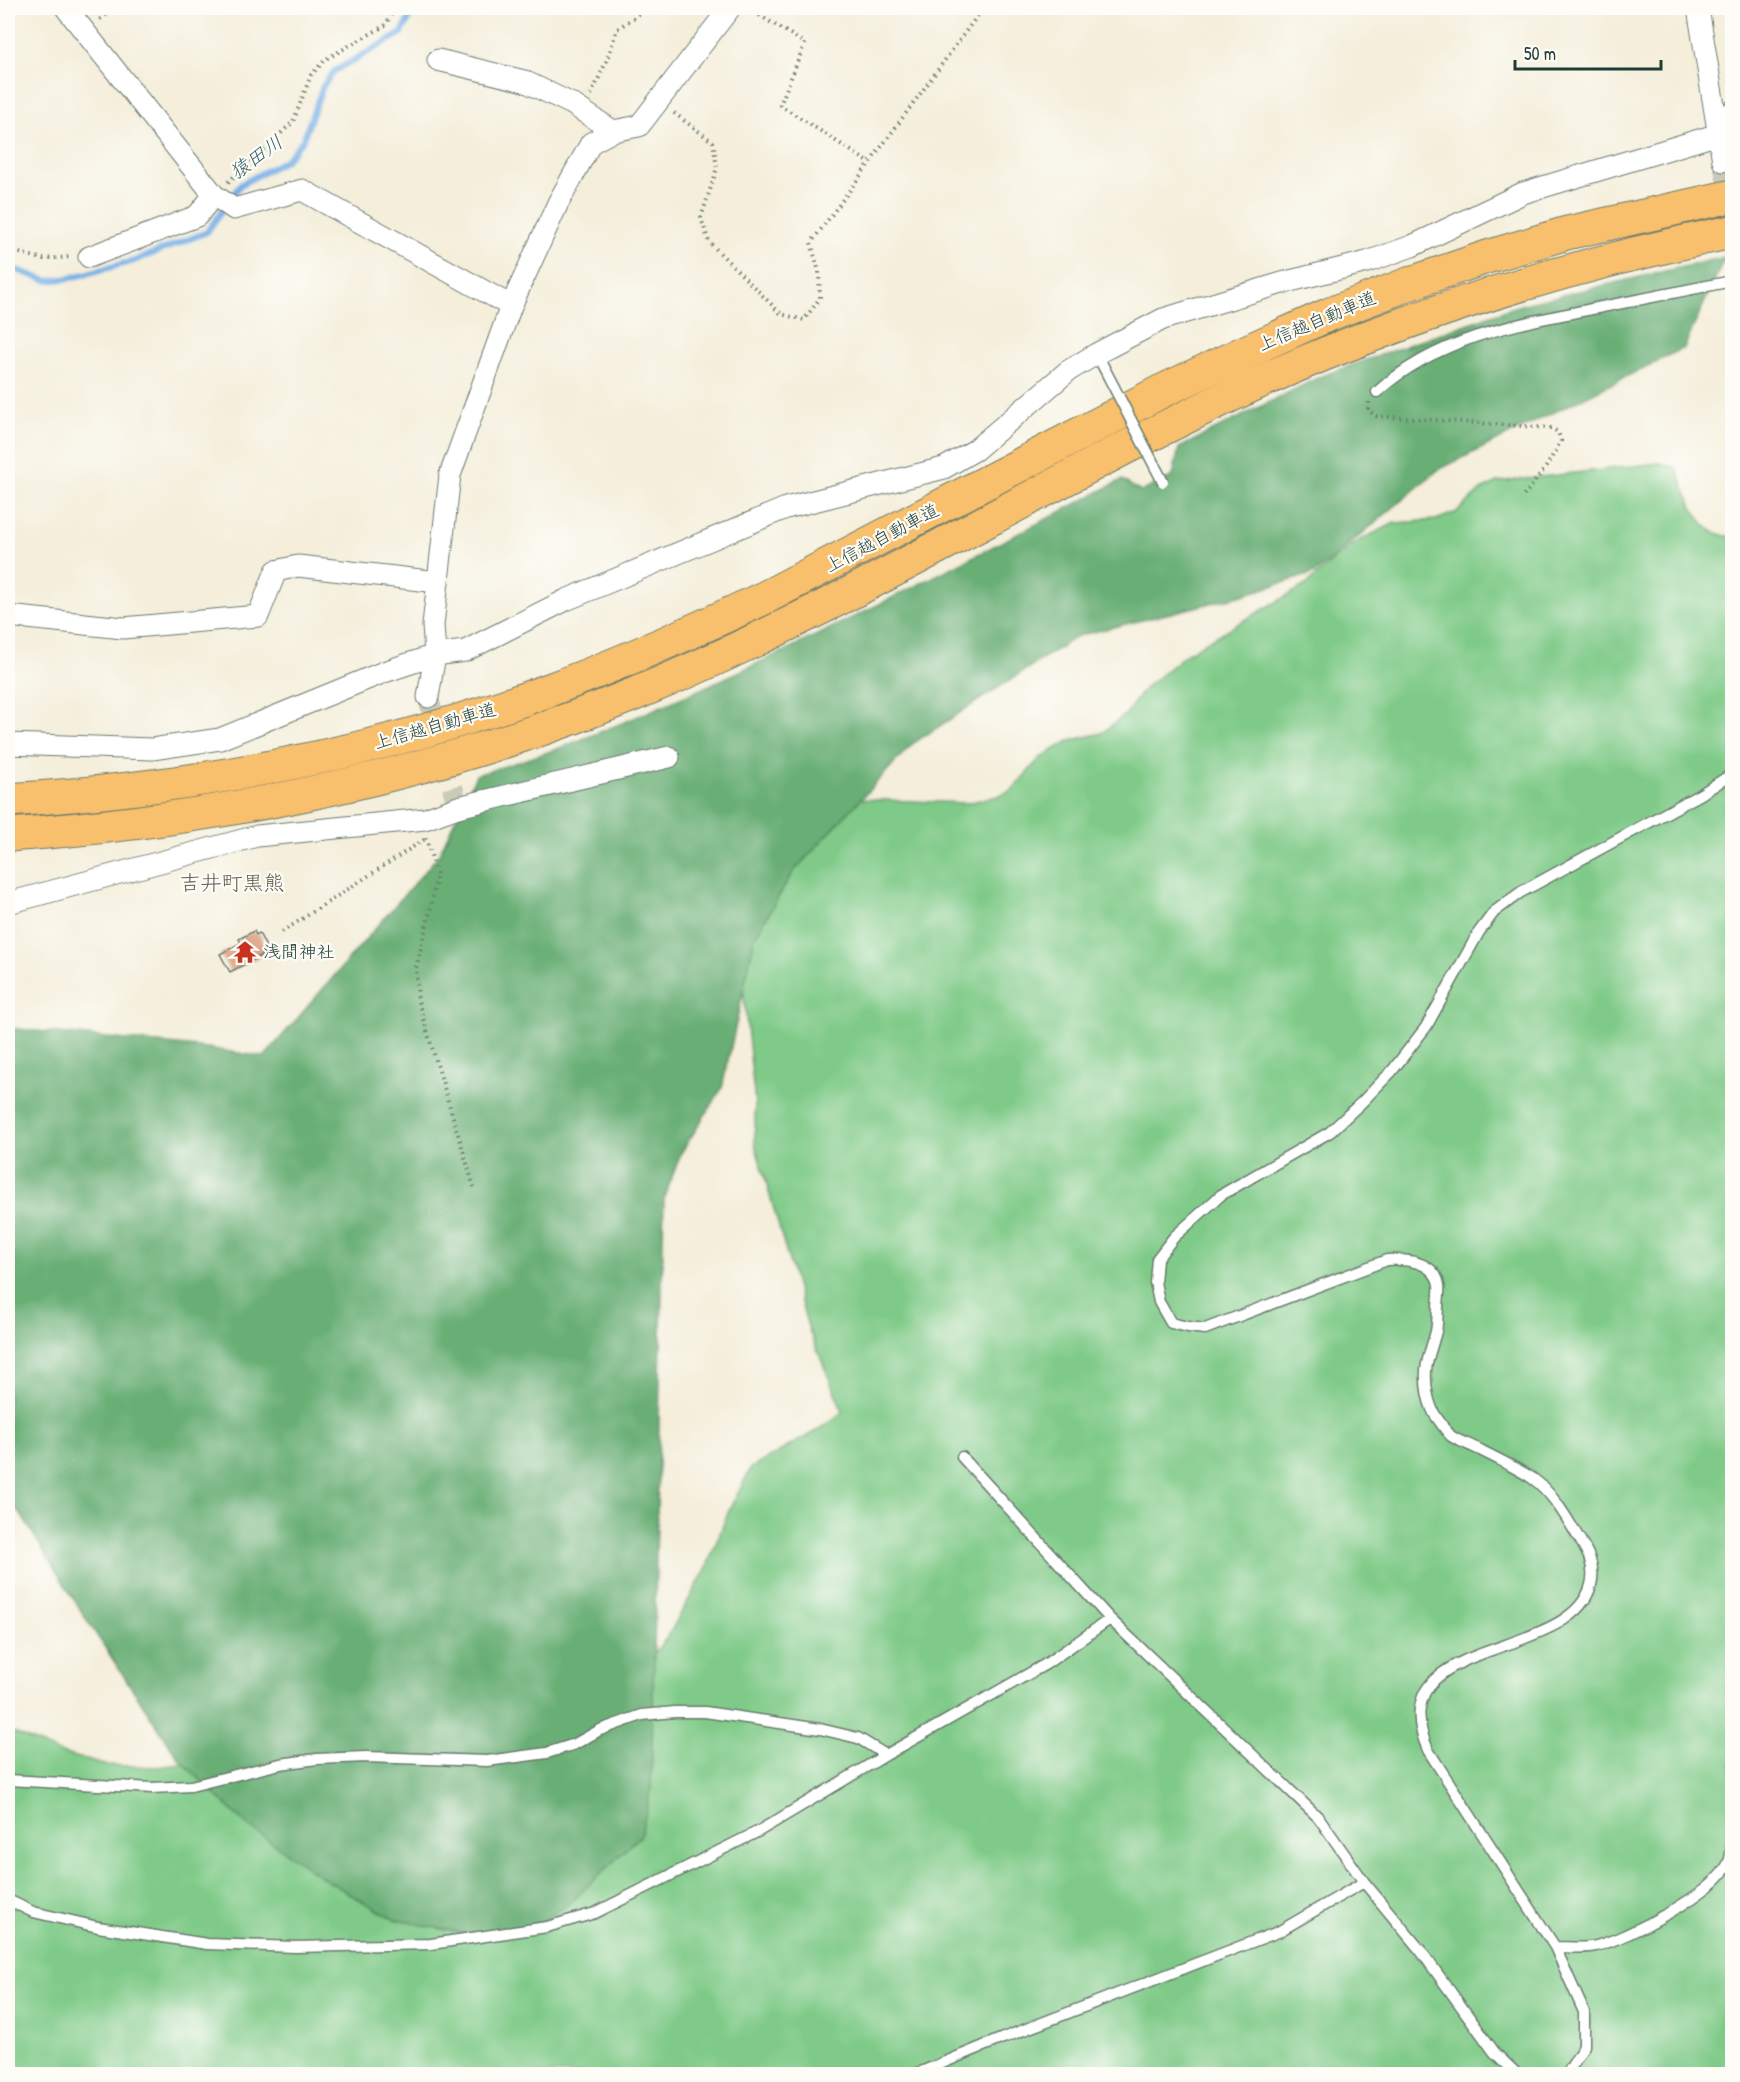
<svg xmlns="http://www.w3.org/2000/svg" width="1740" height="2082" font-family="'Patrick Hand','Klee One',sans-serif">
<rect width="100%" height="100%" fill="#fdfcf7"/>
<filter id="ink" filterUnits="userSpaceOnUse"><feTurbulence type="fractalNoise" baseFrequency=".0167" numOctaves="2"/><feDisplacementMap in="SourceGraphic" scale="12" xChannelSelector="R" yChannelSelector="G"/><feConvolveMatrix kernelMatrix="1 2 1 2 8 2 1 2 1" color-interpolation-filters="sRGB"/></filter>
<filter id="wash" filterUnits="userSpaceOnUse"><feTurbulence type="fractalNoise" baseFrequency=".008" numOctaves="4" result="noise"/><feDisplacementMap in="SourceGraphic" scale="24" xChannelSelector="R" yChannelSelector="G"/><feGaussianBlur stdDeviation="1.35" result="paint"/><feColorMatrix in="noise" values="0 0 0 0 0 0 0 0 0 0 0 0 0 0 0 0 0 1.4 0 .05"/><feComposite in="paint" operator="in"/></filter>
<g filter="url(#wash)">
<rect width="100%" height="100%" fill="#f4eeda"/>
<path fill="#7fca88" stroke="#4f845e" stroke-width="1.5" d="M1659 463 1676 468C1689 497 1696 534 1732 537V2074H8V1730L55 1751 104 1765 157 1767 239 1757 619 1697 668 1636 706 1569 729 1510 751 1468 816 1431 843 1412 809 1330 755 1144V1104L740 958 827 798 967 803 998 796 1012 790 1040 758 1069 741 1102 733 1126 714 1144 689 1187 653 1306 585 1332 561 1360 540 1395 523 1436 520 1457 512 1481 490 1498 482Z"/>
<path fill="#67ae74" stroke="#437654" stroke-width="1.5" d="M1725 257 1684 348 1438 470 1315 573 1236 597 1077 636 912 744 793 872 755 937 722 1088 681 1153 664 1199 651 1789 641 1835 568 1905 522 1934 472 1935 393 1919 328 1881 248 1826 179 1759 90 1625 20 1513 8 1501V1028L207 1048 264 1057 438 856 476 775C507 765 540 756 570 744 760 670 941 573 1122 480L1141 492 1173 476 1179 448 1319 377 1520 305Z"/>
<g fill="none" stroke-linecap="round" stroke-linejoin="round">
<path stroke="#77b0e7" stroke-width="6" d="M8 267 48 281 70 278 134 261 207 232 240 185 286 160 303 140 323 86 334 71 402 33 414 8"/>
</g>
<g id="blocks">
<path fill="#d99a7a" d="M254 931 256 935 259 933 266 947 264 948 266 953 230 972 220 954 241 943 239 939Z"/>
</g>
</g>
<g filter="url(#ink)">
<use href="#blocks" fill-opacity="0" stroke="#6a7b6e" stroke-width="1.5"/>
<g fill="none" stroke-linecap="round" stroke-linejoin="round">
<path stroke="#c9cbb9" stroke-width="21" stroke-dasharray="21 10" stroke-linecap="butt" d="M1723 161 1732 204
M428 697 458 807"/>
<g stroke="#6a7b6e" stroke-width="13">
<path id="service" d="M1717 118 1732 105
M1377 392C1437 337 1520 323 1597 308 1642 299 1687 290 1732 281
M962 1457 1110 1619 1319 1818 1364 1882 1421 1951 1495 2053 1517 2074
M8 1780 152 1788 191 1786 280 1764 317 1759 366 1757 487 1761 547 1753 575 1744 600 1730 642 1715 675 1712H705L820 1729 858 1738 886 1755
M8 1900 33 1912 98 1927 207 1944 295 1947 431 1944 547 1927 595 1913 759 1831 886 1755 1046 1664 1110 1619
M1555 1947C1568 1947 1584 1949 1596 1946 1628 1938 1714 1893 1728 1864 1733 1855 1732 1838 1732 1828
M916 2074 1003 2038 1278 1932 1364 1882
M1567 2074 1584 2046V2012L1555 1947 1428 1750C1377 1633 1570 1664 1591 1585 1596 1565 1587 1551 1577 1535 1565 1515 1551 1491 1532 1478 1515 1467 1494 1457 1476 1448 1468 1444 1458 1441 1451 1436 1446 1431 1441 1423 1437 1418 1428 1405 1425 1386 1426 1370 1427 1359 1432 1346 1435 1335 1438 1326 1437 1317 1438 1308 1438 1301 1440 1292 1439 1285 1435 1261 1405 1259 1387 1260L1205 1329 1188 1327 1171 1323 1159 1302 1155 1282 1157 1259 1174 1237 1221 1195 1330 1132 1362 1102 1392 1071 1426 1027 1479 932 1494 912 1521 892 1701 794 1732 774"/>
</g>
<g stroke="#6a7b6e" stroke-width="23">
<path id="minor" d="M66 8 214 195 234 209 302 190 511 306
M1698 8 1723 161
M438 60 524 81 572 104 613 131
M89 257 197 216 214 195
M8 616 123 628 258 616 276 571 298 566 438 582
M428 697 435 655 433 625 450 475 511 306 558 203 591 143 613 131 639 126 730 8
M8 744 152 749 220 739 384 672 435 655 465 651 566 600 786 508 944 468 975 450 1068 371 1096 354 1163 319 1282 283 1367 262 1412 246 1523 193 1732 130
M8 903 257 836 425 819 458 807 669 757"/>
</g>
<g stroke="#6a7b6e" stroke-width="35">
<path id="motorway" d="M8 800C191 788 376 755 549 690 622 663 694 631 766 597L1162 391 1243 353 1330 314 1411 283 1487 257 1567 233 1732 196
M8 835C226 820 434 776 637 693 851 605 1047 480 1257 383 1410 314 1569 265 1732 232"/>
</g>
<path stroke="#6a7b6e" stroke-width="4" stroke-dasharray="1.5 4.5" stroke-linecap="butt" d="M749 9 805 43 780 105 870 163
M100 19 116 8
M591 95 607 60 617 29 648 8
M674 113 713 142 717 168 701 218 709 242 781 314 804 320 820 298 819 272 811 243 983 8
M228 182 293 122 311 75 326 59 386 25 394 8
M8 250 43 259 72 257
M1369 402 1368 410 1376 416 1551 428 1558 432 1561 441 1546 467 1522 498
M426 838 437 874 431 907 416 968 418 1001 474 1187
M282 932 425 839"/>
<use href="#service" stroke="#fff" stroke-width="10"/>
<use href="#minor" stroke="#fff" stroke-width="21"/>
<use href="#motorway" stroke="#f8bf6c" stroke-width="33"/>
<g stroke="#6a7b6e" stroke-width="13" stroke-linecap="butt">
<path id="service-bridge" d="M1102 364 1163 482"/>
</g>
<use href="#service-bridge" stroke="#fff" stroke-width="10"/>
</g>
</g>
<defs>
<g id="temple-bare" transform="scale(1.8)"><path d="M0-6L5-2H3V0L6.5 2.5H4V6H1.5V3h-3V6H-4V2.5H-6.5L-3 0V-2H-5Z" fill="#c8321e" stroke="#fdfcf7" stroke-width="2.5" paint-order="stroke"/></g>
</defs>
<g fill-rule="evenodd">
<use href="#temple-bare" x="245" y="952"/>
</g>
<g text-anchor="middle" stroke-width="4.5" stroke-linejoin="round" paint-order="stroke">
<g font-size="18" fill="#1f3d34" stroke="#fdfcf7">
<text transform="translate(1317 321) rotate(-23)" y="6">上信越自動車道</text>
<text transform="translate(882 538) rotate(-28)" y="6">上信越自動車道</text>
<text transform="translate(435 726) rotate(-16)" y="6">上信越自動車道</text>
</g>
<g font-size="18" fill="#1f3d34" stroke="#fdfcf7" text-anchor="start">
<text x="263" y="958">浅間神社</text>
</g>
<g font-size="20" font-style="italic" fill="#39606a" stroke="#fdfcf7">
<text transform="translate(256 157) rotate(-36)" y="7">猿田川</text>
</g>
<g font-size="21" fill="#605e4c" stroke="#fdfcf7">
<text x="232" y="890">吉井町黒熊</text>
</g>
</g>
<rect width="1740" height="2082" fill="none" stroke="#fdfcf7" stroke-width="30"/>
<path d="M1515 60v9h146v-9" fill="none" stroke="#1f3d34" stroke-width="3"/>
<text x="1524" y="60" font-size="18" fill="#1f3d34" stroke="#fdfcf7" stroke-width="4.5" paint-order="stroke">50 m</text>
</svg>
